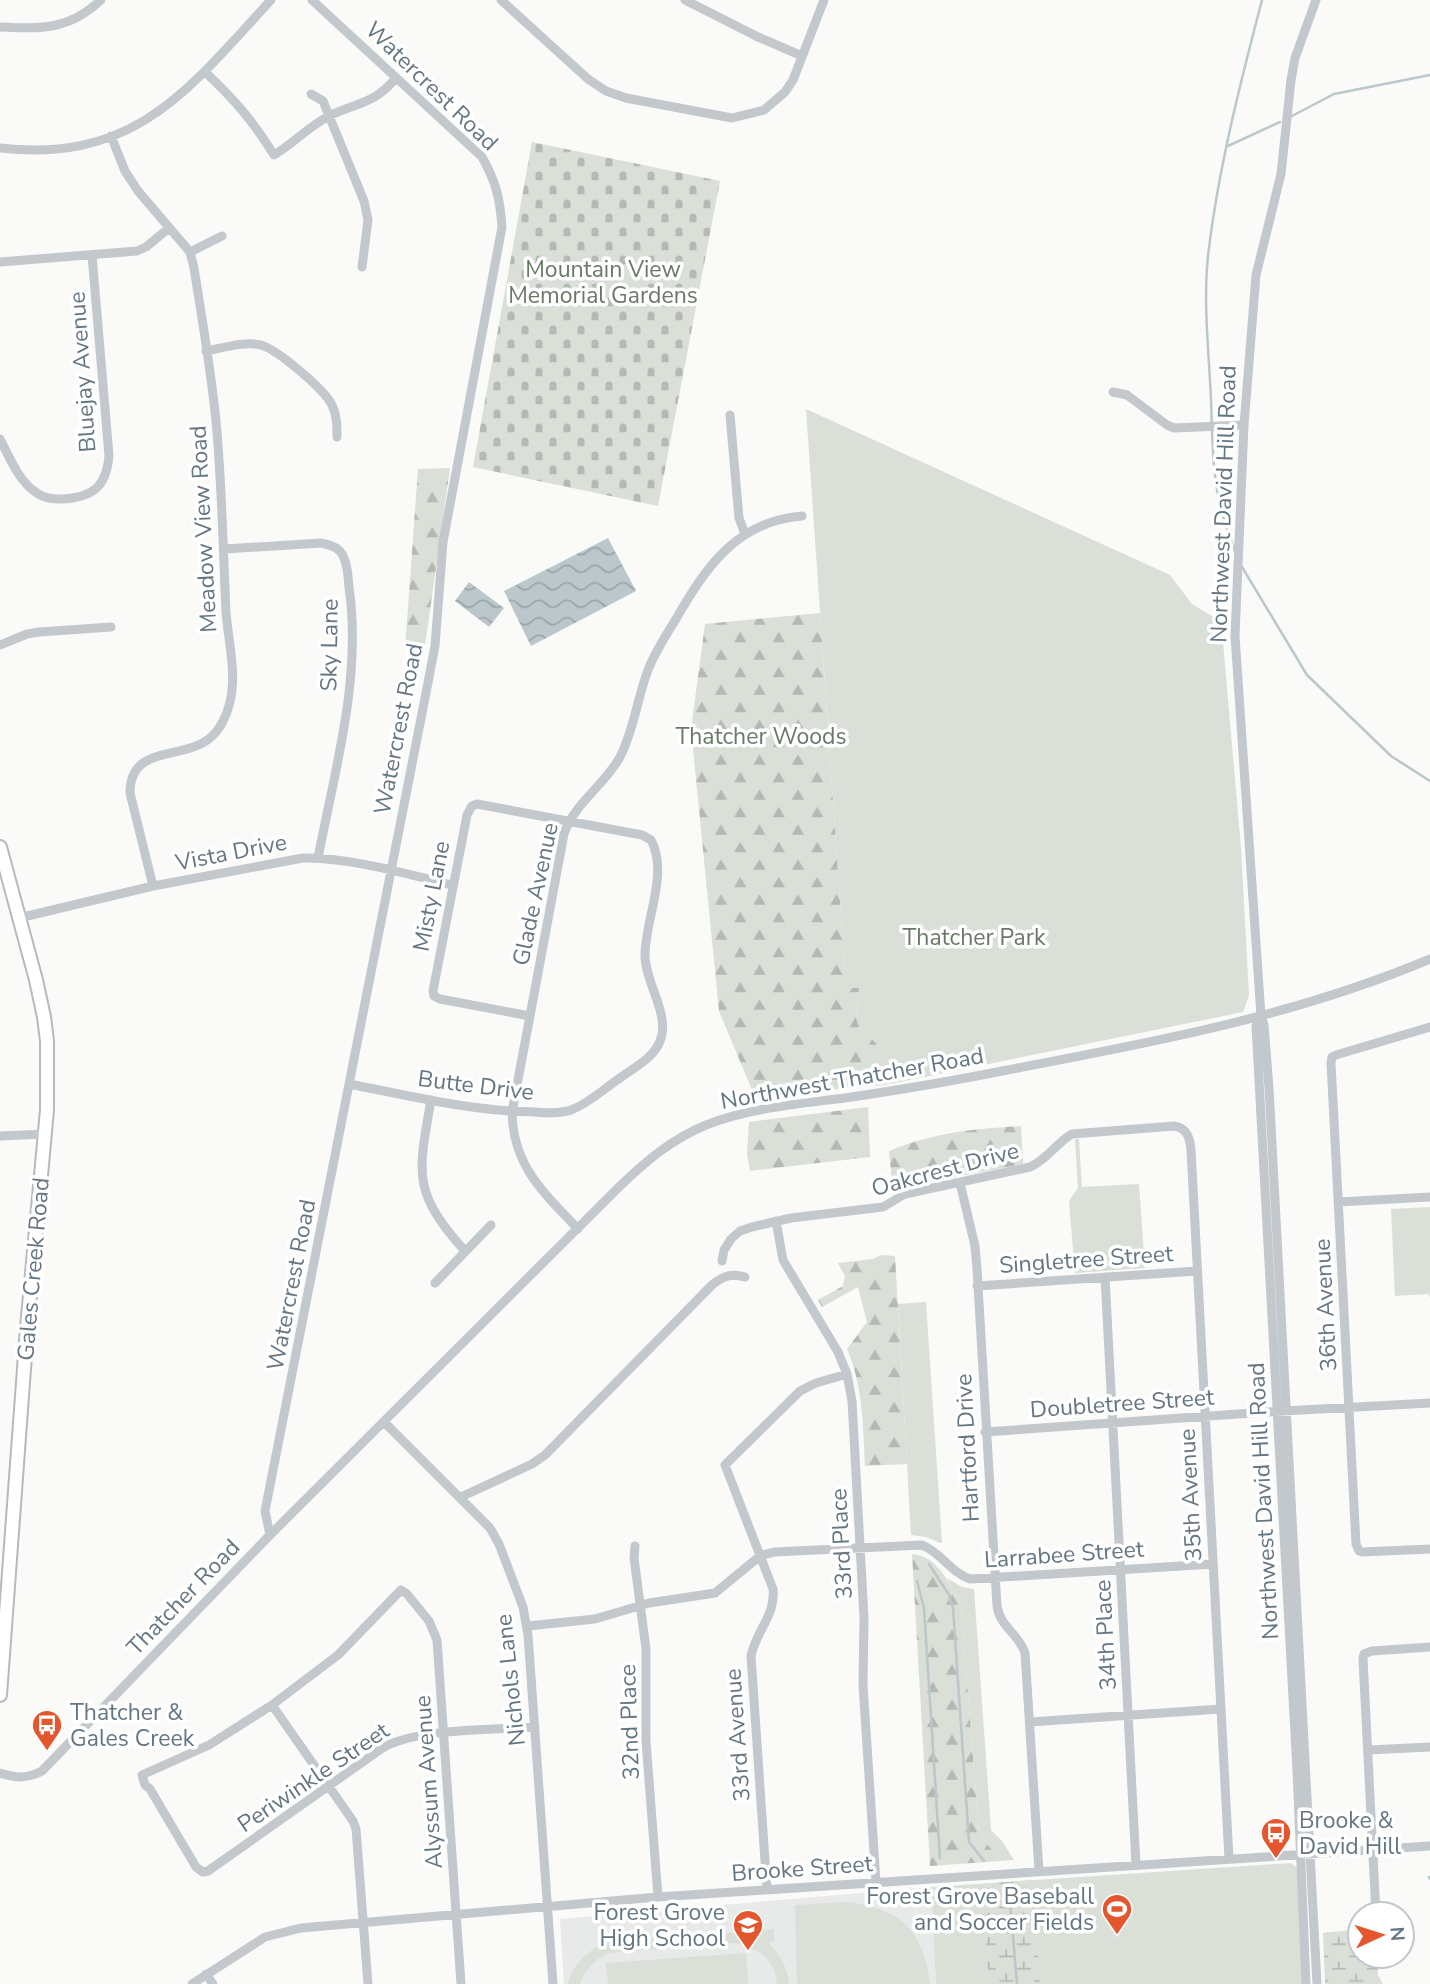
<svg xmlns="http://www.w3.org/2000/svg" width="1430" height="1984" font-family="'Nunito Sans',sans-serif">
<defs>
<pattern id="forest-firs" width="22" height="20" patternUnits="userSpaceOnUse" patternTransform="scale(1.75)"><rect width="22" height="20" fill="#dadfd7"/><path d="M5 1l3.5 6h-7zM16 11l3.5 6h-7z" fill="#b4b9b4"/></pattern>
<pattern id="wetland-marsh" width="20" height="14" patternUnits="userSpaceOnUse" patternTransform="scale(1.75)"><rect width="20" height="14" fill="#dadfd7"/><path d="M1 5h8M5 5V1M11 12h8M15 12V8" fill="none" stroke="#b4b9b4"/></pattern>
<pattern id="cemetery-stones" width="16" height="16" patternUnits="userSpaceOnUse" patternTransform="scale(1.75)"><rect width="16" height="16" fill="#dadfd7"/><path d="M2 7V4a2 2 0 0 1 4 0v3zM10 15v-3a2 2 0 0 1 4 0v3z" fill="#b4b9b4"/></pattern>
<pattern id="water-waves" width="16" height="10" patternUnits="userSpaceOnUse" patternTransform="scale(1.75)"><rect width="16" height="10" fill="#bbc7cb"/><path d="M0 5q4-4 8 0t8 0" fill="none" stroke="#9ca6aa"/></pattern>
</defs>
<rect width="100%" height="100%" fill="#fafaf8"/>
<path fill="#e8e9e9" d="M931 1887 936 1984H564L560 1919Z"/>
<path fill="#dadfd7" d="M806 409 1170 575 1192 604 1217 619H1221L1241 848 1249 995 1243 1012 885 1085 876 1043 860 1029 856 1018 859 989H846Z
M1075 1139H1079L1082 1187 1139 1184 1145 1268 1075 1273 1069 1201 1078 1188Z
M1430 1207V1297L1428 1294 1395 1296 1391 1209Z
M926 1302 942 1543H940L926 1537 911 1535 898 1304Z
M947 1578 962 1587 974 1589 991 1830 1002 1841 1014 1860 1000 1861 979 1833 961 1605Z
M1291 1863 1297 1868 1304 1984H936L931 1887Z
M848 1902C901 1909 924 1931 930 1984H797L795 1905Z
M774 1929V1941L768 1942C780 1955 787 1966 789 1984H777C775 1960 759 1948 736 1943L608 1953C594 1961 585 1969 580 1984H568C573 1964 586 1953 603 1943Z
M746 1953 748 1984H608L606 1963Z"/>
<path fill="url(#forest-firs)" d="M450 468 424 653 405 649 418 469Z
M820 613 846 988H859L856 1018 860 1029 876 1043 885 1085 755 1097 719 1011 691 729 705 624Z
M868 1107 870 1157 750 1171 747 1154 749 1122Z
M1021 1126 1023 1164 914 1185 893 1194 889 1151C936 1132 971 1129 1021 1126Z
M881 1255 895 1256 907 1464 865 1466C863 1426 863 1386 847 1349L867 1322 858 1287 822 1307 818 1300 843 1286 845 1276 838 1263 873 1259Z
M912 1554C938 1556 950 1584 961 1605L979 1833 1000 1861 930 1866Z"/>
<path fill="url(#wetland-marsh)" d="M1032 1880 1040 1984H989L982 1884Z
M1352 1930 1353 1935H1360V1956H1378V1975L1383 1984H1325L1323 1933Z"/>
<path fill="url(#cemetery-stones)" d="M532 142 720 181 658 506 473 467Z"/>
<path fill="url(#water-waves)" d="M608 538 636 591 531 646 504 591Z
M469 582 504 608 489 627 455 601Z"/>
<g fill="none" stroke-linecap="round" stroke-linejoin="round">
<path stroke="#bbc7cb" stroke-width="2.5" d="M1290 117 1334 94 1430 75
M1228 146 1280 122
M1235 551C1212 496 1213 458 1211 400 1209 352 1203 303 1208 256 1218 170 1240 84 1262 0
M1242 567 1307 675 1391 756 1430 781
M929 1564 949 1595 953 1608 969 1842 984 1861
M917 1581 924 1608 940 1858
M1429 1877 1430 1879
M1006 1887 1009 1890 1017 1984"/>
<g stroke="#b5babe" stroke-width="16">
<path id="major" d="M0 847 36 980 44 1017 47 1041V1110L27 1328 0 1695"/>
</g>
<path stroke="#c3c8cc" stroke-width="9" d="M501 0 588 79 606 91 626 98 732 118 764 110 785 92 793 80 824 0
M685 0 756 36 802 56
M1316 0 1295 58 1291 80 1281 174 1256 275 1244 425 1235 636 1261 1016 1264 1025 1269 1088 1317 1984
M0 27C42 29 69 30 101 0
M205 72C234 99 253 121 274 155 294 143 308 127 329 116 358 102 373 105 396 78
M311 94 323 101 364 201 368 220 362 267
M111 136 125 171 138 191 190 252 194 268C202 319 211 370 216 421 222 484 223 548 226 612 228 640 237 673 230 702 227 715 220 730 210 738 182 761 130 744 130 793L153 886
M0 148C136 163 188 90 271 0
M190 252 222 236
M0 262 137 251 146 247 169 228
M206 351C223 348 244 341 261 345 278 350 324 389 332 405 337 415 337 426 337 437
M1113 392 1127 395 1167 425 1174 428 1244 425
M730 415 739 518 745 534
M0 439C9 457 20 483 37 493 45 499 54 499 63 499 93 497 106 487 109 456L92 255
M224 549 321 543C330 545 339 547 343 556 348 565 348 577 349 587 362 678 335 769 318 858
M0 645 27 634 39 632 111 627
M19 918 153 886 303 858C349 857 407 874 452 885
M1261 1016 1256 1026 1297 1770 1306 1984
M1430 1027 1336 1055 1332 1057 1331 1063 1356 1544 1359 1551 1362 1552 1430 1549
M349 1084C411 1096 471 1111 534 1112 546 1113 559 1114 571 1110 588 1104 605 1088 620 1078 635 1067 656 1057 661 1038 669 1013 645 982 645 955 645 920 669 873 651 840L642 835 477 804 472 806 467 815 433 991 434 996 440 999 530 1016
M431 1100C418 1174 412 1192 465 1251
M0 1136 44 1134
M960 1183 975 1246 977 1269 997 1606C1000 1627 1019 1634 1025 1653L1039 1871
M1338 1202 1430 1197
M776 1221 783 1260 838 1352 847 1374 852 1401 864 1618 863 1685 876 1882
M578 1229C543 1192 513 1166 512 1112L564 834C575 802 604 786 620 757 634 730 637 699 648 670 655 652 666 635 676 619 706 567 737 521 802 516
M722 1261 724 1250 731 1239 740 1231 752 1227 791 1218 883 1207 905 1194 1030 1167C1047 1160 1056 1143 1072 1134L1174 1126C1187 1128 1190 1138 1191 1150L1229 1859
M1105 1277 1136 1865
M435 1283 491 1225
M977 1286 1197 1271
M384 1422 490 1528 499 1544 523 1607 528 1635 553 1984
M985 1432 1266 1412 1430 1403
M461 1497 532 1464 545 1455 712 1285C723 1276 731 1273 745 1277
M270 1535 265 1511 426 693 435 646 443 542 502 227C500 198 496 182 482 157L312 0
M635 1546 634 1558 646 1649V1741L658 1897
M528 1626 595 1619 649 1603 715 1593 760 1556 774 1552 922 1545C942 1553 950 1572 970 1579L1213 1564
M272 1705 353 1821 356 1829 368 1984
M1030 1722 1221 1709
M1368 1750 1430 1747
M0 1773C16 1778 27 1779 42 1771L270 1535 620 1186C646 1161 672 1139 706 1125 749 1108 799 1104 845 1098 899 1090 953 1081 1007 1070 1150 1043 1295 1016 1430 959
M767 1890 751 1656C756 1631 776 1615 773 1589L725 1465 800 1391 816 1383 847 1374
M1376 1914 1363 1659 1364 1654 1372 1651 1430 1647
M1356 1929H1360
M206 1974 213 1984
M192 1984 265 1937 301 1928 658 1897 1430 1846
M461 1984 437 1640 429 1621 407 1594 401 1590 338 1655 272 1705 209 1745 142 1775 145 1785 150 1789 196 1867 203 1872 208 1871 381 1749C413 1728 494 1730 535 1727"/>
<use href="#major" stroke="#fff" stroke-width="12"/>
</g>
<defs>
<g id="bus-pin" transform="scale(1.575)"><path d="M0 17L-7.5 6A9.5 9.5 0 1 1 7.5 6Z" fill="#e4572e" stroke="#fff"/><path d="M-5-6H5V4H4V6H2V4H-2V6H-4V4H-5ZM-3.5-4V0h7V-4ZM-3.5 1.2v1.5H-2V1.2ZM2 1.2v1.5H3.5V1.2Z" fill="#fff"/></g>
<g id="stadium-pin" transform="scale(1.575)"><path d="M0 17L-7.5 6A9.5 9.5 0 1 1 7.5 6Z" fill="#e4572e" stroke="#fff"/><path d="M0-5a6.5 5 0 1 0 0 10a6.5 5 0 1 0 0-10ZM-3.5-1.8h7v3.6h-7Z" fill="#fff"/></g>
<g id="school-pin" transform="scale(1.575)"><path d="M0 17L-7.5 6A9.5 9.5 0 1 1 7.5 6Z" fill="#e4572e" stroke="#fff"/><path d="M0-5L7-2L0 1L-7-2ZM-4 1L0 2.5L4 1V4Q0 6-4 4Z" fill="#fff"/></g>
</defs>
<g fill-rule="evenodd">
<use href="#bus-pin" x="47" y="1725"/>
<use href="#bus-pin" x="1276" y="1833"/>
<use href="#stadium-pin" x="1117" y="1909"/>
<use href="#school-pin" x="748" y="1925"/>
</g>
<g text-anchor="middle" stroke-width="7" stroke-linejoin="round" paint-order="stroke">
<g font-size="23" fill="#657683" stroke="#fff">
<text transform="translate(432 86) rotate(44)" y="8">Watercrest Road</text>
<text transform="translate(82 372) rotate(-94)" y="8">Bluejay Avenue</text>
<text transform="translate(1223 504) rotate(-88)" y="8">Northwest David Hill Road</text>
<text transform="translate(203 529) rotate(-93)" y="8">Meadow View Road</text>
<text transform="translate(329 645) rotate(-89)" y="8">Sky Lane</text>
<text transform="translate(398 729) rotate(-79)" y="8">Watercrest Road</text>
<text transform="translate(231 852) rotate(-11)" y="8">Vista Drive</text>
<text transform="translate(535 894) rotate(-78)" y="8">Glade Avenue</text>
<text transform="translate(431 896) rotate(-79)" y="8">Misty Lane</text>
<text transform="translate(852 1078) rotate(-10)" y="8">Northwest Thatcher Road</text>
<text transform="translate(476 1085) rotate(7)" y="8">Butte Drive</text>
<text transform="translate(945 1169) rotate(-15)" y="8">Oakcrest Drive</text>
<text transform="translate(1086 1259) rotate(-4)" y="8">Singletree Street</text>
<text transform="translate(33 1269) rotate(-85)" y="8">Gales Creek Road</text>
<text transform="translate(291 1285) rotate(-79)" y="8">Watercrest Road</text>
<text transform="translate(1325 1305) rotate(-93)" y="8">36th Avenue</text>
<text transform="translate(1122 1403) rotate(-4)" y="8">Doubletree Street</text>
<text transform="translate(967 1448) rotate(-93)" y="8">Hartford Drive</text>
<text transform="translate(1190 1495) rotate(-93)" y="8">35th Avenue</text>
<text transform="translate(1263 1501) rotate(-93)" y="8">Northwest David Hill Road</text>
<text transform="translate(841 1544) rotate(-93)" y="8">33rd Place</text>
<text transform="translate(1064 1554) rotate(-4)" y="8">Larrabee Street</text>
<text transform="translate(183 1597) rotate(-46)" y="8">Thatcher Road</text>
<text transform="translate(1105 1635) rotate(-93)" y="8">34th Place</text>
<text transform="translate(510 1680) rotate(-96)" y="8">Nichols Lane</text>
<text transform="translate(629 1722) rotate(-92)" y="8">32nd Place</text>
<text transform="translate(737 1735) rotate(-94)" y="8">33rd Avenue</text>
<text transform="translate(313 1777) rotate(-34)" y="8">Periwinkle Street</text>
<text transform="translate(428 1782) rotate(-94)" y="8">Alyssum Avenue</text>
<text transform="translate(802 1868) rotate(-4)" y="8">Brooke Street</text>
</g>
<g font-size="23" fill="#687a64" stroke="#fff">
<text x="603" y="277">Mountain View<tspan x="603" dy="26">Memorial Gardens</tspan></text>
<text x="761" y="744">Thatcher Woods</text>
<text x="974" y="945">Thatcher Park</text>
</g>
<g font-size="23" fill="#657683" stroke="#fff" text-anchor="start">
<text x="70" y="1720">Thatcher &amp;<tspan x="70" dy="26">Gales Creek</tspan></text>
<text x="1299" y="1828">Brooke &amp;<tspan x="1299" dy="26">David Hill</tspan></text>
<text x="1094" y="1904" text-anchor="end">Forest Grove Baseball<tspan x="1094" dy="26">and Soccer Fields</tspan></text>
<text x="725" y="1920" text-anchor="end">Forest Grove<tspan x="725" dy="26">High School</tspan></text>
</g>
</g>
<g transform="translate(1381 1935) rotate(86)"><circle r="33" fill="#ffffff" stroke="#c1c8cd" stroke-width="2"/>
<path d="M0-5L12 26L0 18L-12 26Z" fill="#e4572e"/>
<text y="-10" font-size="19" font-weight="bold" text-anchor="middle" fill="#657683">N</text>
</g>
</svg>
